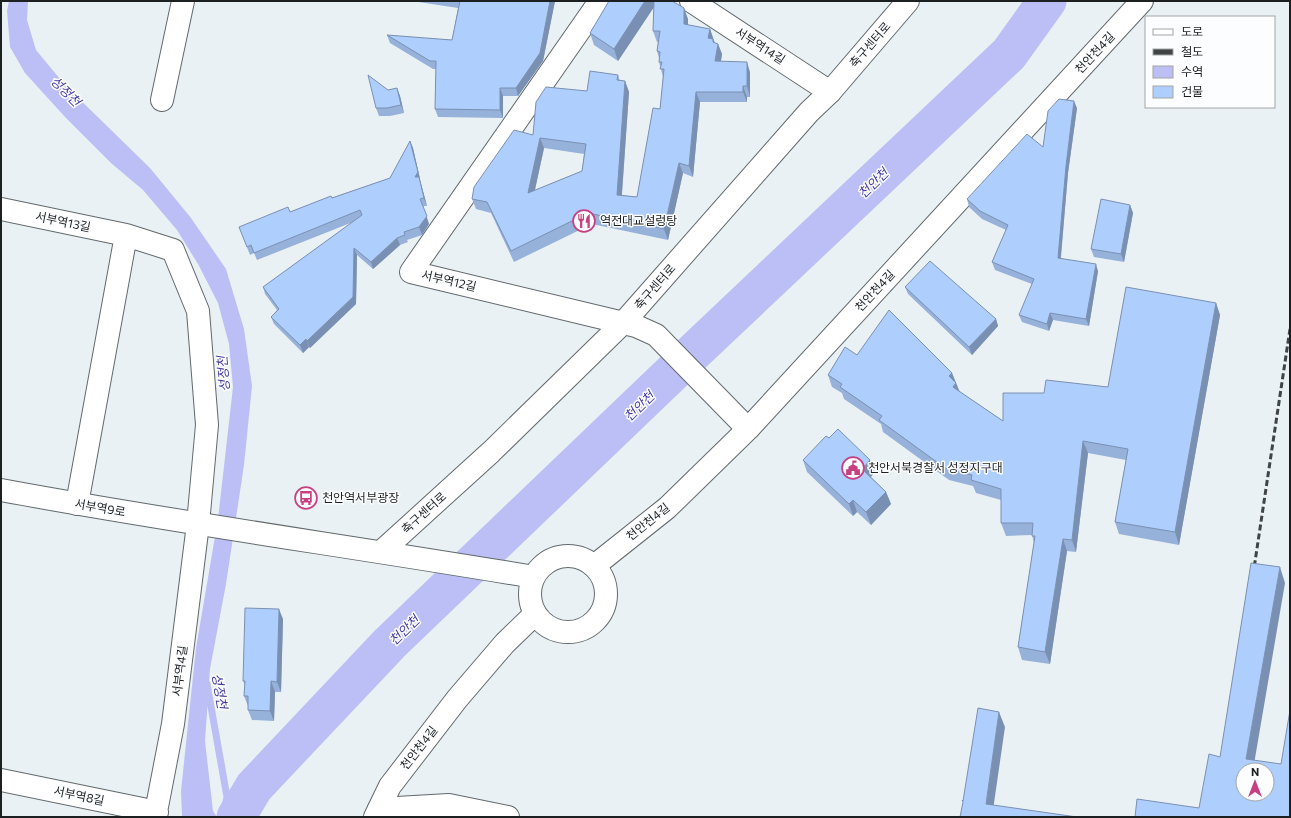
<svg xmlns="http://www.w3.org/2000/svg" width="1291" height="818" font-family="Commissioner,'Noto Sans KR',sans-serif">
<rect width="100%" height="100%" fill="#eaf1f5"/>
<path fill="#bcbff5" d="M9 1H28L27 20 36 50 65 85 150 168 191 218 226 269 244 329 252 386 244 465 226 584 210 669 205 741 213 811 217 817H182L181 791 196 648 218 519 233 387 229 344 218 303 198 264 177 230 143 190 111 163 66 118 25 73 10 47 7 11Z"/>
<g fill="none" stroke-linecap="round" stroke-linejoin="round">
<path stroke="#bcbff5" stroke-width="7" d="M207 684 227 797 223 817"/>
<path stroke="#bcbff5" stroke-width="39" d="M236 817 254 787 390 643 698 348 1009 54 1047 1"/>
<g stroke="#62696c" stroke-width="24">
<path id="minor" d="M600 1 411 272 636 326 656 335 748 429
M691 1 830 92
M162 100 183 1
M1 209 126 235 173 250 198 311 207 425 198 524 173 724 155 817
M77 504 126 235
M594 566 667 508 748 429 1142 1
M1 780 157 812
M379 809 449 805 508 817"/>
</g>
<g stroke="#62696c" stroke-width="24">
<path id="tertiary" d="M1 490C178 523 356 547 534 577
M381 552 491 452 624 322 809 112 830 92 908 1
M530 594a38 38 0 1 1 76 0a38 38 0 1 1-76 0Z
M375 817 390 786 457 699 505 643 535 614"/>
</g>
<use href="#minor" stroke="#fff" stroke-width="22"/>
<use href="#tertiary" stroke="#fff" stroke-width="22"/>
<path stroke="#404445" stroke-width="3" stroke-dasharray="6 3" stroke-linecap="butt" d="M1253 575 1290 329"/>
</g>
<path fill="#96b1da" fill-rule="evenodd" d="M412 1H555L543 61 518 96H503V118L438 117 435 109 436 69H433L390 43 387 35 452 40 458 8Z
M609 1H672L688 19V25L710 29 715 43 718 44 722 54 721 61 750 72V97H747V102H700L693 177 683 173 668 240 592 224 514 262 491 213 476 209 472 199 533 135 587 91 618 75 620 81H625L629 92 622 195 637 197 660 109 663 77 659 62V58L657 51 658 42H657L653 31 654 7 618 61 594 45 590 33ZM544 148 584 154 582 171 535 190Z
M397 88 400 96 404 113 390 116H379L376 108 388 90Z
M1077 108 1068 173 1061 258 1098 271 1089 326 1053 320 1049 331 1022 322 1019 315 1032 284 995 270 992 262 1006 230 982 219 969 207 967 199 1043 147Z
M410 141 413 148 420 179V180L427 206H423L429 224 422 235 407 240 408 242 400 245 373 269 357 255 356 304 310 348 309 347 303 353 274 324 271 317 277 310 265 294 263 287 353 222 257 260 254 253 250 255 239 227 290 212 390 178Z
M1130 205 1133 213 1124 262 1094 257 1091 249Z
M905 287 996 319 998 326 972 355 908 294Z
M1216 303 1220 315 1179 545 1119 534 1115 522 1126 460 1088 453 1076 552 1067 551 1050 664 1022 660 1018 647 1034 543 1032 535 1006 536 1001 523V500L976 493 973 486 949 480 883 432 881 424 844 399 842 393 832 387 828 375 857 355 952 373 960 392 1003 421 1044 393 1108 387Z
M829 438 875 472 871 477 886 492 891 504 871 525 857 512 853 516 807 472 803 460Z
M283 619 281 692H275L274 721 252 720 248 710V706L244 696 245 685 243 681Z"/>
<path fill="#7a90b2" d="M550 1H555L543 61 518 96 516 88Z
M645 1H655L656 4 618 61 614 49Z
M684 8 688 19V35L684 24Z
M710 29 717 50 708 38Z
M718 44 722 54 719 72 715 61Z
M747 62 750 72V97L747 86Z
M625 81 629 92 621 205 617 195Z
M743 86 747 97V102L743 92Z
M397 88 400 96 404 113 401 105Z
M500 88 503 96V118L500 110Z
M696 92 700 102 693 177 689 166Z
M1074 101 1077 108 1068 173 1060 265 1058 258 1066 166Z
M540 138 544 148 532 203 528 193Z
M410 141 413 148 420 179V180L427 206 415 177Z
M679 163 683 173 668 240 664 229Z
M1130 205 1133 213 1124 262 1121 254Z
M423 206 429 224 422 235 419 227Z
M397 238 400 245 373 269 371 262Z
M354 248 357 255 356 304 310 348 307 341Z
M1096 264 1098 271 1089 326 1086 319Z
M1216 303 1220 315 1179 545 1175 532Z
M1050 313 1053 320 1049 331 1047 324Z
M996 319 998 326 972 355 969 347Z
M306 339 309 347 303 353 300 345Z
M952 373 961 396 957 399 949 376Z
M1083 441 1088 453 1076 552 1072 540Z
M870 460 875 472 867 481 862 469Z
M886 492 891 504 871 525 866 512Z
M853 500 857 512 853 516 849 504Z
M1063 539 1067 551 1050 664 1045 652Z
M1280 567 1285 583 1253 770 1246 759Z
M279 609 283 619 281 692 277 682Z
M271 681 275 692 274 721 270 711Z
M999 712 1005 727 992 817 986 804Z"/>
<path fill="#aecefe" stroke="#7a90b2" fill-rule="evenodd" d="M458 1H550L540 53 516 88H500V110L435 109 436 61H430L387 35 452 40 460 1Z
M609 1H645L614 49 590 33Z
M654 1H672L684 8V24L710 29 708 38 713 39V42L718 44 715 61 747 62V86H743V92H696L689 166 679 163 664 229 588 213 511 251 487 202 472 199 474 187 514 130 533 135 536 102 546 87 587 91 590 71 618 75 617 80 625 81 617 195 637 197 653 108 660 109 664 69H660L662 62H659L660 52 657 51 660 31H653ZM540 138 586 144 582 171 528 193Z
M368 75 388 90 397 88 401 105 387 108H376Z
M1059 99 1074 101 1066 166 1058 258 1096 264 1086 319 1050 313 1047 324 1019 315 1034 279 992 262 1008 225 980 211 967 199 1027 134 1043 147 1048 111Z
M410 141 418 172 415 177H419L424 198 420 199 427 216 419 227 404 232 405 235 397 238 371 262 354 248 353 297 307 341 306 339 300 345 271 317 279 309 263 287 362 215 360 210 254 253 251 245 247 247 239 227 288 207 290 212 331 196 332 198 390 178Z
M1101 199 1130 205 1121 254 1091 249Z
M930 261 996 319 969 347 905 287Z
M1126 287 1216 303 1175 532 1115 522 1128 449 1083 441 1072 540 1063 539 1045 652 1018 647 1035 536H1032L1033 523H1001V489L971 480 972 475 945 468 879 420 882 416 840 387 842 384 828 375 845 347 857 355 889 310 952 373 949 376 956 383 953 387 1003 421V393H1044L1046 380 1108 387Z
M838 429 870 460 862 469 886 492 866 512 853 500 849 504 803 460 826 436 829 438Z
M1251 563 1280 567 1246 759 1281 764 1290 710V817H1135L1137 799 1199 808 1209 754 1220 757ZM1243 770H1267V794H1243Z
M245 608 279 609 277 682 271 681 270 711 248 710V696H244L245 681H243Z
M978 708 999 712 986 804 1077 817H960L963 802 962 800 963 801Z"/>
<defs>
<g id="restaurant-ring" transform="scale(1.15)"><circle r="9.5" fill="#fcfdfe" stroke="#c74182" stroke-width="1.5"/><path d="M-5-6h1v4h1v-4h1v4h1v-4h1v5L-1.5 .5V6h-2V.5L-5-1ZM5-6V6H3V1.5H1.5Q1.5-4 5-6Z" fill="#c74182"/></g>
<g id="civic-ring" transform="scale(1.15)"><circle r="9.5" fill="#fcfdfe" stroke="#c74182" stroke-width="1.5"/><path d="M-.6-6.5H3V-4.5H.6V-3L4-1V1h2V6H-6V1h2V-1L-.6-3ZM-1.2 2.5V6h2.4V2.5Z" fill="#c74182"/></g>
<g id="bus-ring" transform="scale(1.15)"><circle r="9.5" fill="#fcfdfe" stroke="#c74182" stroke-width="1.5"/><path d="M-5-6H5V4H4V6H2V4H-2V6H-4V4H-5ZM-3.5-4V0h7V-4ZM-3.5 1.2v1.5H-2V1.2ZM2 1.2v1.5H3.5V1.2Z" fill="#c74182"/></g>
</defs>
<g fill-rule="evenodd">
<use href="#restaurant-ring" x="584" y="221"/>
<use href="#civic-ring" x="853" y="468"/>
<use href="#bus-ring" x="306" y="498"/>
</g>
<g text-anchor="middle" stroke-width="3" stroke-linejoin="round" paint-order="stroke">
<g font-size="12" fill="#1d2021" stroke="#fcfdfe">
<text transform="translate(870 45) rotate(-49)" y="4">축구센터로</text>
<text transform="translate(760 46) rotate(33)" y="4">서부역14길</text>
<text transform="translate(1095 53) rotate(-47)" y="4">천안천4길</text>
<text transform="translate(63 222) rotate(12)" y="4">서부역13길</text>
<text transform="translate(449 281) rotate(13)" y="4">서부역12길</text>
<text transform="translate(655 287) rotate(-49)" y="4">축구센터로</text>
<text transform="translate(875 291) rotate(-47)" y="4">천안천4길</text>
<text transform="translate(100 508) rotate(10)" y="4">서부역9로</text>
<text transform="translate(424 513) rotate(-42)" y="4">축구센터로</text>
<text transform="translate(648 522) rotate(-39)" y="4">천안천4길</text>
<text transform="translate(180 671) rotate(-83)" y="4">서부역4길</text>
<text transform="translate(419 748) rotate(-52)" y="4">천안천4길</text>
<text transform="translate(79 796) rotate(12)" y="4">서부역8길</text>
</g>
<g font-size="12" fill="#1d2021" stroke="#fcfdfe" text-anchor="start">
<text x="600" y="225">역전대교설렁탕</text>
<text x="868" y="472">천안서북경찰서 성정지구대</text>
<text x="322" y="502">천안역서부광장</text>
</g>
<g font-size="13" font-style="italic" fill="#443a9e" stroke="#fcfdfe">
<text transform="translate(66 91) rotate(45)" y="5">성정천</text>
<text transform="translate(873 183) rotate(-44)" y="5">천안천</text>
<text transform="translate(223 374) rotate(-95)" y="5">성정천</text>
<text transform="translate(639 406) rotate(-44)" y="5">천안천</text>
<text transform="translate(404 630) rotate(-44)" y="5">천안천</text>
<text transform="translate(220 691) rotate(80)" y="5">성정천</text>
</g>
</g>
<rect width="1291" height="818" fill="none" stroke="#1d2021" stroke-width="4"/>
<rect x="1145" y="16" width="130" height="92" fill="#fcfdfe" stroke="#a3a5a6"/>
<rect x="1153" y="29" width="20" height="6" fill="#ffffff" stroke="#a3a5a6"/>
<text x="1181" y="36" font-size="12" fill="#1d2021">도로</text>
<rect x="1153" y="49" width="20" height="6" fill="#404445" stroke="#a3a5a6"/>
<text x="1181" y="56" font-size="12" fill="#1d2021">철도</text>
<rect x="1153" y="66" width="20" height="12" fill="#bcbff5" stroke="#a3a5a6"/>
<text x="1181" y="76" font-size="12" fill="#1d2021">수역</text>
<rect x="1153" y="86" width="20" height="12" fill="#aecefe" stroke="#a3a5a6"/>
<text x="1181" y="96" font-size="12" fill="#1d2021">건물</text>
<g transform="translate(1255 782)"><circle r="19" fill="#fcfdfe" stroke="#a3a5a6"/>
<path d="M0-3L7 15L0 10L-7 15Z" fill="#c74182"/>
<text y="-6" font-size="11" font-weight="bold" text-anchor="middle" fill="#1d2021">N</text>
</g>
</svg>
